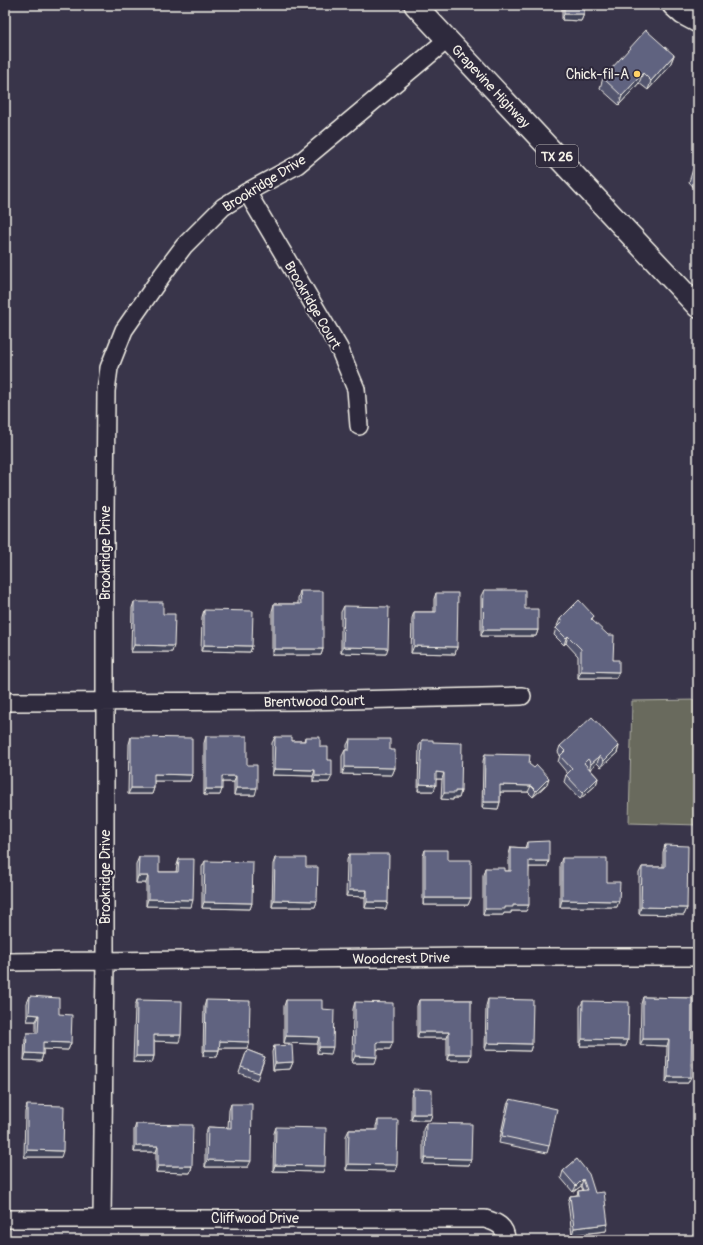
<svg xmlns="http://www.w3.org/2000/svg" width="703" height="1245" font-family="Pangolin,sans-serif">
<rect width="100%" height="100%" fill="#39354a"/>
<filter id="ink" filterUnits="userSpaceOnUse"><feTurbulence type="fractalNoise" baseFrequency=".025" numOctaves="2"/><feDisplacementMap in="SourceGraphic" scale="8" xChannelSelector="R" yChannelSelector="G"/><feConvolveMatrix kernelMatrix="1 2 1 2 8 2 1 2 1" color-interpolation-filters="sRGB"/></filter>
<g filter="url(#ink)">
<path fill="#696b5d" stroke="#aeaea2" d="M698 700V825L629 823 632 701Z"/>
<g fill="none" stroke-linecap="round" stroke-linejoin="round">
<g stroke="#f4f1e8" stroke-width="20">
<path id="minor" d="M247 192 339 348 356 389 359 426
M5 702 305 701 522 696
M5 962 471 957H698
M102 1218 105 961V517L106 391 109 368 124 330 163 274 184 246 223 207 247 192 297 165 448 39
M5 1219H485C496 1222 506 1226 506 1240"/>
</g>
<g stroke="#f4f1e8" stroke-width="24">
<path id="major" d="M415 5 698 307
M673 5 683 14 698 22"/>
</g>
<use href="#minor" stroke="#2f2a3d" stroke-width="17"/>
<use href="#major" stroke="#2f2a3d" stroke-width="21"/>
</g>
<path fill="#53556e" stroke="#f4f1e8" d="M562 5H584V14L581 21 562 20Z
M674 55 670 65 648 90 639 83 619 105 600 88 603 78Z
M698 164V192L689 182 693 169Z
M484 590 525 609 538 630 536 636H481V596Z
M300 591 323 649 321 655H272V611L274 604H298V598Z
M436 593 457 647 455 654 411 653 412 618 414 612H434V599Z
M134 602 163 614 172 652H131L132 608Z
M344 606 386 654 341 653V612Z
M204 610 252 646 250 652 201 651 202 617Z
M594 616 592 620 613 660 616 678H578V656L566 643 564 645 554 635 556 628 558 627 557 626 560 619Z
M206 736 247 765 255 795H234V782H222L220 795H204V743Z
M131 737 192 775 190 781H154V788L152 794H128L129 744Z
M275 737 292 741H304L305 737 320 747 328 760 329 782H313V776L272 775V743Z
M350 739 390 750 395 768 392 775 342 774V756L345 750H347V745Z
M422 740 433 742 461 791 459 798H453V800L441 799 442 779H436L434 791H418L419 746Z
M560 746H619L617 753 601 767 597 763 590 769 598 778 596 785 580 799 564 782 566 775 568 774 558 762 560 755 558 752Z
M485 754 529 764 547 784 533 797 528 792H500V802L498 809 482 808 483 761Z
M527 842 547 867H529L526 911H511V913H504L503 915H483V875L485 868 505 871H509V854L511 847 525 848Z
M665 845 687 908 684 915 639 914V873L642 867H663V852Z
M425 850 448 860 471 898 468 905H423V856Z
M349 854 386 909 365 908V897L346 896 347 860Z
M139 857 159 872H176L177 865 179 859 191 907 146 906V883H136V864Z
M275 858 306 867 317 901 315 907H272L273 864Z
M562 858 607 882 617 907H560V864Z
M205 861 252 903 250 909 202 908V867Z
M30 996 59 1014 71 1043 68 1050 43 1049V1054L41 1061 24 1060 25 1039 27 1033H36V1021H27V1003Z
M643 997 692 998 688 1083H666L667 1046 640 1045 641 1004Z
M488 999 532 1044 530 1051 485 1050 486 1006Z
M137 1000 179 1042 154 1041V1056L152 1063 133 1062 135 1006Z
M206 1000 247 1048H219V1050L217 1057 203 1056 204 1007Z
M286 1000 322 1009 331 1054 317 1053V1044L284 1043V1006Z
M419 1000H471L469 1060H447V1038H417V1006Z
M583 1001 628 1040 626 1046H580V1007Z
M355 1002 390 1049H377L375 1063H352L353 1009Z
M274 1046 293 1062 290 1069 273 1070 272 1052Z
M247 1050 265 1057 257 1080 239 1073Z
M413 1089 432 1114 430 1120H411V1096Z
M510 1099 549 1146 547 1153 499 1143 507 1105Z
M231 1104 248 1167H205V1134L208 1127 228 1128 229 1110Z
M27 1105 61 1157H24L25 1112Z
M378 1120 395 1171 346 1170V1136L349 1130H376V1126Z
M426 1123 471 1159 469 1165 423 1164V1130Z
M136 1124 192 1166 190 1173 156 1172V1152H134V1130Z
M276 1127 323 1172 273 1171 274 1133Z
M577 1159 606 1231 572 1235 568 1202 570 1196 577 1195 578 1191 583 1190 581 1186 573 1192 561 1178 563 1171Z"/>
<path fill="#43455a" stroke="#f4f1e8" d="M564 14H584L581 21 562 20Z
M674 55 670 65 648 90 651 81Z
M643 73 639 83 619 105 622 96Z
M483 630H538L536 636H481Z
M568 636 566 643 564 645 566 638Z
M134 645 174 646 172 652H131Z
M204 645 252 646 250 652 201 651Z
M414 646 457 647 455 654 411 653Z
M343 647 388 648 386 654 341 653Z
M274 649H323L321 655H272Z
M581 671 619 672 616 678H578Z
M619 746 617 753 601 767 604 761Z
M600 756 597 763 589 770 591 764Z
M345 767 395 768 392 775 342 774Z
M274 769 315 770 313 776 272 775Z
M436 772 444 773 442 779H434Z
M154 774 192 775 190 781H152Z
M222 776H236L234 782H220Z
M315 776H332L329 782H313Z
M549 778 547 784 533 797 536 791Z
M598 778 596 785 580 799 583 793Z
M420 784 436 785 434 791H418Z
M500 785 531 786 528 792H497Z
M131 788H154L152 794H128Z
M236 788H257L255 795H234Z
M206 789H222L220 795H204Z
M455 791H461L459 798H453V800L441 799 444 793Z
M484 802H500L498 809 482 808Z
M529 861H549L547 867H526Z
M138 876H148L146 883H136Z
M349 890H367L365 897 346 896Z
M425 898H471L468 905H423Z
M148 899 193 900 191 907 146 906Z
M274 900 317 901 315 907H272Z
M562 900 619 901 617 907H560Z
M204 902 252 903 250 909 202 908Z
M367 902H388L386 909 365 908Z
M513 905H529L526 911H511V913H504L503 915H483L485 909 505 907Z
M641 907 687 908 684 915 639 914Z
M29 1014 39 1015 36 1021H27Z
M419 1032H449L447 1038H417Z
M154 1035H181L179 1042 152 1041Z
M286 1036 319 1037 317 1044 284 1043Z
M582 1039 628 1040 626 1046H580Z
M643 1039H669L667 1046 640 1045Z
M220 1041 249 1042 247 1048H217Z
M43 1042 71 1043 68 1050 41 1049Z
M377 1042H393L390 1049H375Z
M487 1043 532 1044 530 1051 485 1050Z
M319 1047H333L331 1054 317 1053Z
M205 1050H219L217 1057 203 1056Z
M26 1053 43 1054 41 1061 24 1060Z
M449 1054H471L469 1060H447Z
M136 1056H154L152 1063 133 1062Z
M355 1056 377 1057 375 1063H352Z
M293 1062 290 1069 273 1070 275 1063Z
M668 1077H691L688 1083H666Z
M413 1114H432L430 1120H411Z
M136 1146H158L156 1152H134Z
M27 1150 63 1151 61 1157H24Z
M425 1158 471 1159 469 1165 423 1164Z
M207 1160 251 1161 248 1167H205Z
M348 1164 397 1165 395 1171 346 1170Z
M275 1165 325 1166 323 1172 273 1171Z
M158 1166H192L190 1173 156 1172Z
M583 1179 581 1186 573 1192 576 1186Z
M608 1224 606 1231 572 1235 574 1228Z"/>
<path fill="#606380" stroke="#f4f1e8" d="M564 5H584V14H564Z
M646 30 674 55 651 81 643 73 622 96 603 78Z
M698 164V174L693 169Z
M484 590H525V609H538V630H483Z
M300 591H323V649H274V604H301Z
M436 593H458L457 647 414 646V612H436Z
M579 600 594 616 591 619 608 635H614L613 660H619V672L581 671V649L568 636 566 638 556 628 562 622 560 619Z
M134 602H163V614H175L174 646 134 645Z
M344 606 389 607 388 648 343 647Z
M204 610 253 611 252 646 204 645Z
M592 717 619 746 604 761 600 756 591 764 588 759 584 763 598 778 583 793 566 775 572 769 560 756 565 751 560 746Z
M206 736H247V765H257V788H236V776H222V789H206Z
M131 737 192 738V775L154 774V788H131Z
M275 737H292V741H305V737H320V747H328V760H332V776H315V770L274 769Z
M350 739H390V750H395V768L345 767V750H349Z
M422 740H433V742L462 743 461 791H455V793H444V773L436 772V785L420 784Z
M485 754 530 755 529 764 534 768 537 765 549 778 536 791 531 786 500 785V802H484Z
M549 841V861H529V905H513V907H505V909H485V868H505V871H511V847L527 848V842Z
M665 845 688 846 687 908 641 907 642 867H665Z
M425 850H448V860H471V898H425Z
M349 854H389L388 902H367V890H349Z
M139 857H159V872H178L179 859H194L193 900 148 899V876H138Z
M275 858H306V867H318L317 901 274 900Z
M562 858H607V882H620L619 901 562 900Z
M205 861 253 862 252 903 204 902Z
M30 996 59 998V1014L72 1015 71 1043 43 1042V1054L26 1053 27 1033H38L39 1015 29 1014Z
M643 997 692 998 691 1077H668L669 1039H643Z
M488 999 533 1000 532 1044 487 1043Z
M137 1000 182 1001 181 1035H154V1056H136Z
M206 1000 250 1001 249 1042 220 1041 219 1050H205Z
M286 1000H322V1009L334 1010 333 1047H319V1037L286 1036Z
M419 1000H471V1054H449V1032H419Z
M583 1001 629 1002 628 1040 582 1039Z
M355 1002 393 1003V1042H377V1057L355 1056Z
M292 1045 293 1062 275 1063 274 1046Z
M247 1050 265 1057 259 1073 241 1067Z
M413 1089 432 1090V1114H413Z
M510 1099 557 1109 549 1146 502 1136Z
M231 1104H252L251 1161 207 1160 208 1127 231 1128Z
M27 1105 64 1106 63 1151 27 1150Z
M378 1120H398L397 1165 348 1164 349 1130H378Z
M426 1123 472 1124 471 1159 425 1158Z
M136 1124 193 1125 192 1166H158V1146H136Z
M276 1127 326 1128 325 1166 275 1165Z
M577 1159 589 1174 595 1193 604 1192 608 1224 574 1228 570 1196 579 1195 578 1191 587 1190 583 1179 576 1186 563 1171Z"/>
</g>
<circle fill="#ffd166" stroke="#2f2a3d" stroke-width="1.5" cx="637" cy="74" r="4"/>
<g text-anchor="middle" stroke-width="4" stroke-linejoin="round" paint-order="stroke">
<rect fill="#2f2a3d" stroke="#b9b5b5" stroke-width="1" x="536" y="145" width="42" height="22" rx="3"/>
<g font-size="13" font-weight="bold" fill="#f4f1e8">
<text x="557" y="161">TX 26</text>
</g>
<g font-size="14" fill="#f4f1e8" stroke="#2f2a3d" text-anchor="end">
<text x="629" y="79">Chick-fil-A</text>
</g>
<g font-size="14" fill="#f4f1e8" stroke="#2f2a3d">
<text transform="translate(491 86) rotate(47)" y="5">Grapevine Highway</text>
<text transform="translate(264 183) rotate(-32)" y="5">Brookridge Drive</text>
<text transform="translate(313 305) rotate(60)" y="5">Brookridge Court</text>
<text transform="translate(105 553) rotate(-90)" y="5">Brookridge Drive</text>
<text transform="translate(314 701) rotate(-1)" y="5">Brentwood Court</text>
<text transform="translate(105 877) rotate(-90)" y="5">Brookridge Drive</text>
<text transform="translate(401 958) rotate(-1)" y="5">Woodcrest Drive</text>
<text x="255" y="1223">Cliffwood Drive</text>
</g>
</g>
<rect width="703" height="1245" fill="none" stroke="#2f2a3d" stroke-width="20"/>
<rect x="10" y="10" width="683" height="1225" fill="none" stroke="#f4f1e8" stroke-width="1.5" filter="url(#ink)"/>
</svg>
